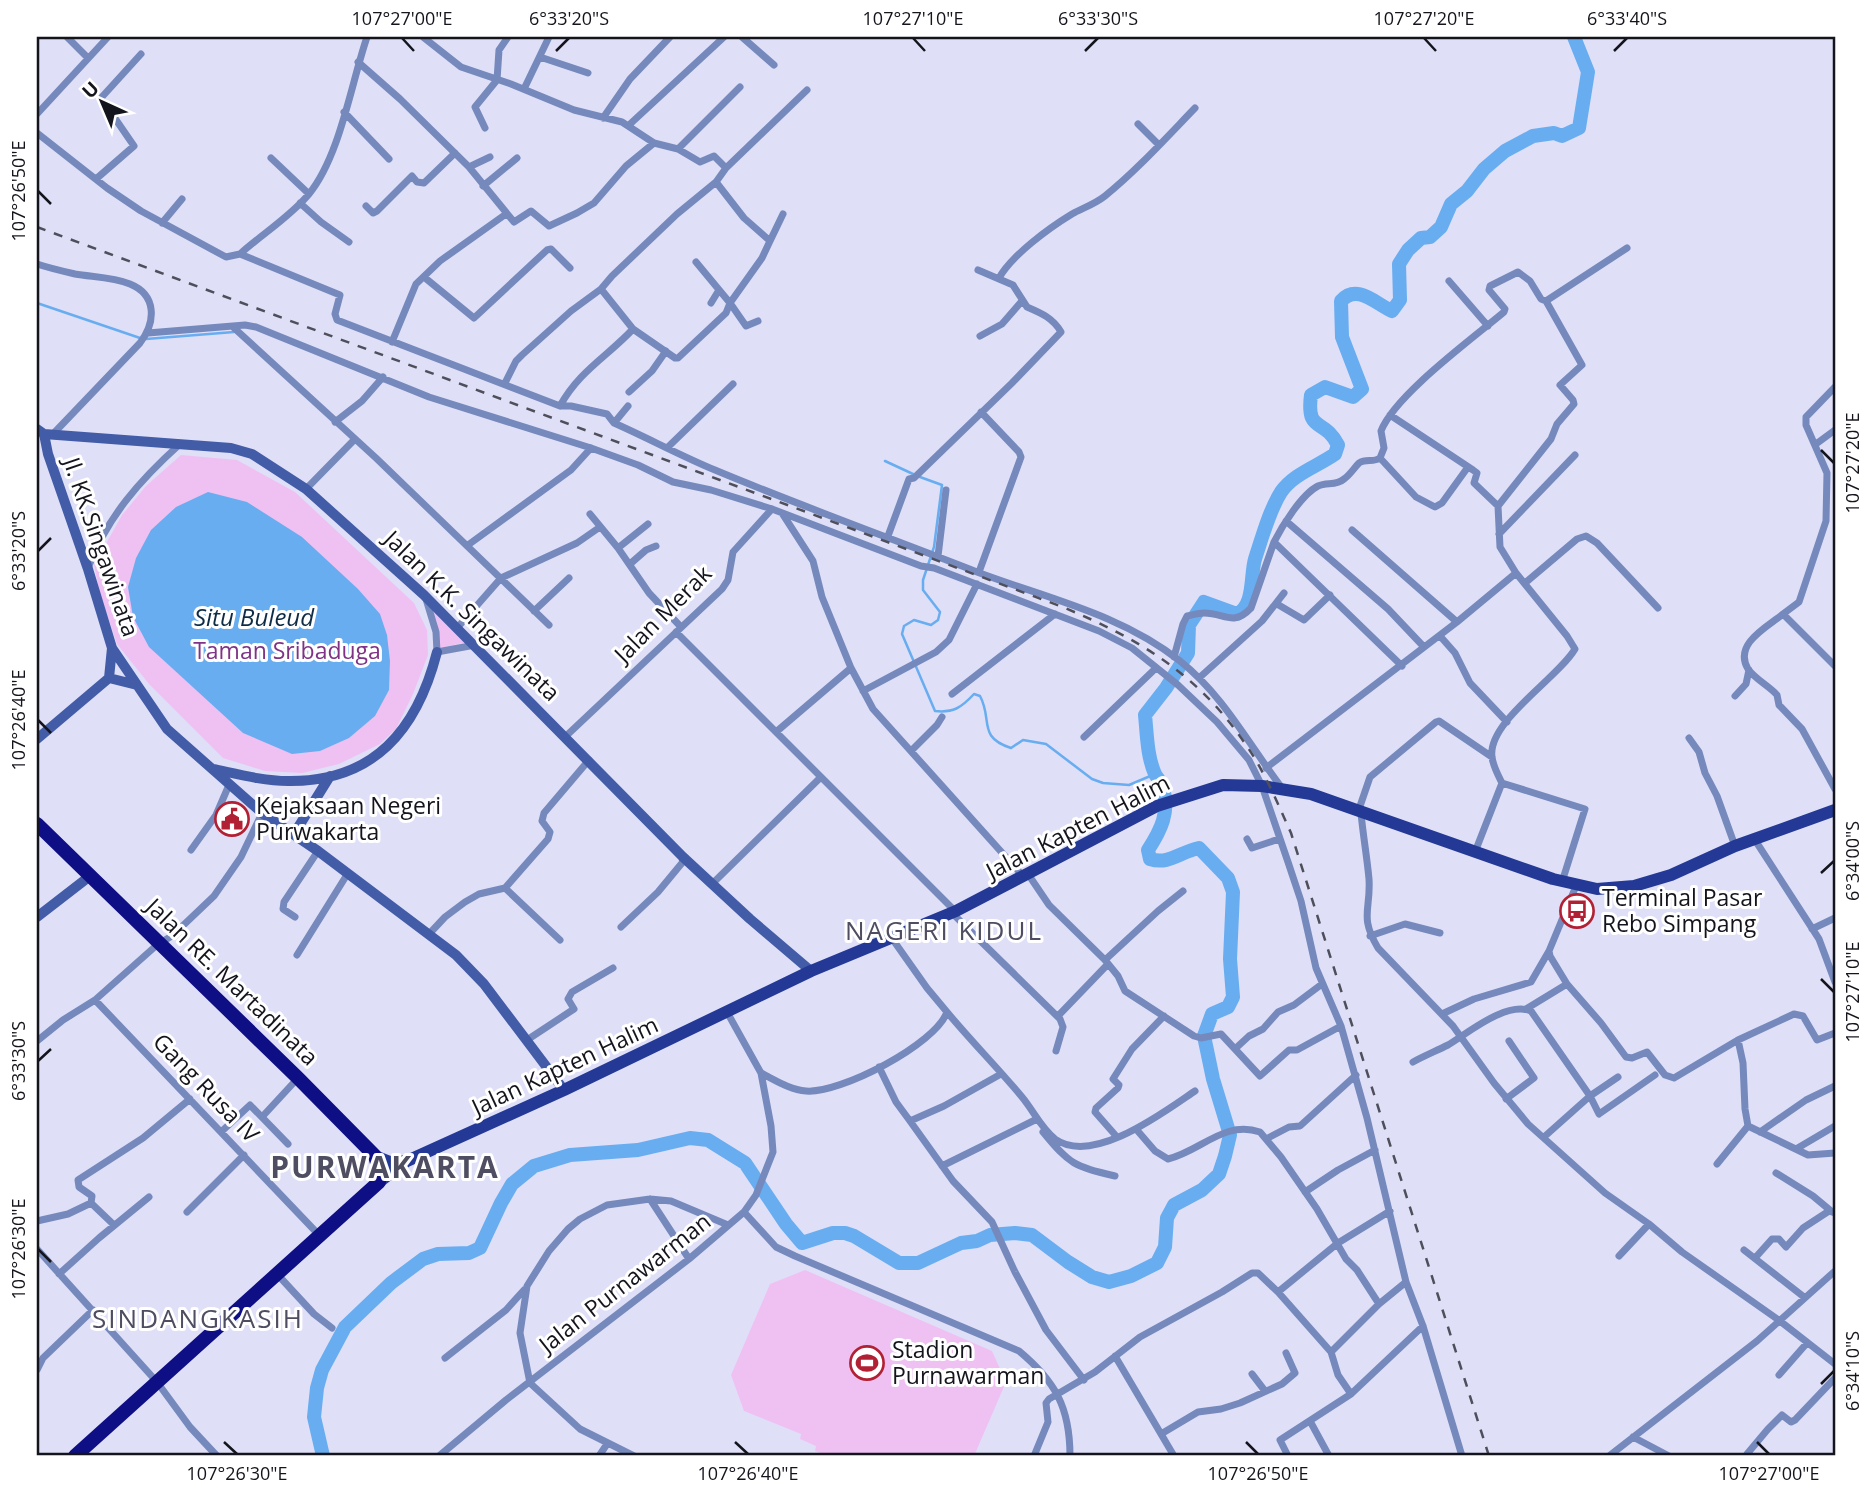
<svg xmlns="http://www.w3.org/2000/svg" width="1872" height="1493" font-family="'Open Sans',sans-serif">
<rect width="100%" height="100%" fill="#dfdff8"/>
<path fill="#efc1f2" d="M181 455 237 460 295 492 414 603 427 630 428 655 413 694 396 729 380 744 339 764 302 773 265 771 223 758 149 684 117 644 100 594 94 565 122 515 146 486Z
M427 599 472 641 440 648 437 622Z
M805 1270 992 1351 1006 1382 974 1456H828L815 1451 816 1446 800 1439 801 1434 744 1411 731 1375 770 1284Z"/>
<path fill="#68adf0" d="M208 492 247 502 302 537 358 589 380 614 387 635 390 661 389 690 375 716 349 738 320 751 292 754 243 733 149 647 133 617 128 587 136 558 151 530 176 507Z"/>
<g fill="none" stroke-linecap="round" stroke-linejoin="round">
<path stroke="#68adf0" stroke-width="2.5" d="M37 303 140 338
M146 339 234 332
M885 461 913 474
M920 477 942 485 934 547 923 580V590L940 612 938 620 931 625 914 620 904 626 902 634 935 711C953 713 961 708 974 694L980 696C993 720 977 737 1011 748L1023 740 1046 744 1092 779 1103 783 1129 785 1155 774"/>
<path stroke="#68adf0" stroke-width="14" d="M323 1456 314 1417 317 1388 322 1370 345 1327 391 1283 423 1259 438 1254 469 1253 480 1248 501 1203 512 1184 534 1166 570 1155 638 1150 690 1138 708 1140 745 1163 786 1224 802 1243 833 1233H845L854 1236 899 1263H918L961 1243 977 1241 990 1235 1015 1233 1032 1235 1068 1262 1092 1277 1109 1282 1131 1276 1157 1263 1165 1247 1167 1218 1174 1205 1202 1190 1219 1174 1225 1156 1230 1135 1213 1079 1204 1036 1212 1014 1228 1007 1233 997 1230 959 1233 892 1228 878 1199 848C1180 852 1169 865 1150 859L1148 850C1161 830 1170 812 1163 788 1162 783 1158 779 1155 774 1147 756 1147 734 1145 715L1166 688 1188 653 1189 625 1204 602 1237 614C1255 605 1250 576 1255 559 1262 538 1269 511 1281 492 1293 474 1318 466 1335 454L1338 445C1324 417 1306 434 1311 395L1325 387 1353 397 1362 389 1342 337 1341 301C1357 283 1376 304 1392 311L1400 300 1399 264 1408 250 1421 238 1430 237 1441 227 1451 204 1467 191 1484 169 1505 151 1533 136 1554 133 1562 136 1579 128 1588 72 1574 37"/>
<path stroke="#7589bc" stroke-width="7" d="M67 37 88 58
M423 37 461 67 511 84 574 110 622 122 654 143 678 149 700 162 714 156 726 168 716 182 677 214 612 276 601 289 571 311 522 355 516 361 505 383
M742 37 774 65
M540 57 588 73
M358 62 400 99 469 167 514 222 531 211 549 226 577 213 594 203 626 166 654 143
M524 89 549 37
M344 112 389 159
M37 114 108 37
M603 118 630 79 670 37
M1138 124 1159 145
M629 125 724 37
M485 128 475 107 497 80 499 50 508 37
M37 133 107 188 141 211 226 257 240 254 340 295 335 314 337 320 560 406H571L607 414 614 423C648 438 681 456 715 470 801 506 890 538 977 572 1046 598 1121 614 1180 661 1224 696 1249 745 1282 788
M678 149 740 87
M271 158 309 194
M469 167 490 157
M726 168 807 90
M96 179 134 146 101 98 141 54
M716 182 744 218 770 241 783 214
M483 186 517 158
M300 203 321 222 349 242
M366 206 373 213 377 211 412 176 417 182 424 183 455 153
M162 223 182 199
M240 254C262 234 290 217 309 194 340 156 351 84 367 37
M696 262 730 303 746 326 758 321
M37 264C49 268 62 271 75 274 92 277 113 277 130 284 157 295 156 322 140 343L53 434
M424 277 474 318 547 250 551 249 570 268
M999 278C1012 255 1049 228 1072 214 1083 208 1095 204 1105 196 1137 170 1166 138 1195 108
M1449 281 1488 326
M601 289 633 329
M711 303 719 290
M233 327 376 458 549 625
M148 333 245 325 256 327 429 397 591 448 638 465 673 482 711 490 772 509 921 566 934 568 1099 631 1132 648 1178 685 1217 722 1249 760 1262 786 1288 862 1301 901 1316 968 1341 1026 1367 1118 1406 1282 1423 1326 1462 1456
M980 336 1002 324 1022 301
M392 342 416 284 440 261 506 214
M1835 387 1806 417V425L1827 473 1826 521 1799 602 1783 614 1835 666
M629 392 652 371 666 351
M560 406C579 371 608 356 633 329L675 358H678L726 313 730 303 762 258 770 241
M1390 415 1473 470 1477 473 1474 483 1498 506
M335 422 362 401 383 377
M614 423 628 406
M1816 444 1835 430
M668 447 733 384
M1380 458 1416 497 1435 507 1442 503 1468 467
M306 489 354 440
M782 513 813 561 822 597 851 668 873 709 1023 876
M590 514 618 548 649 593 681 627
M1286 521 1388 609 1424 647
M1352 530 1457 622
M1499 534 1575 455
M888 536 909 479 914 478 1012 383 1061 332C1053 318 1041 313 1027 307L1013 285 978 270
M468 545 571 470 591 448
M618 548 648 524
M938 556 946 490
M630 564 646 550 656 546
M88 568C107 517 140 480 180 444
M979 572 1021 457 1019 452 981 412
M1525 583 1577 539 1586 536 1597 543 1658 608
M426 599 436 632 437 652 475 645
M1277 604 1304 620 1330 595
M534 611 569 578
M1783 614C1767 627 1733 644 1748 669 1755 679 1769 686 1777 695L1779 705 1802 729 1835 789
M458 627 501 578 577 543 600 527
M676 632 955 911
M1440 636 1455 653 1470 683 1507 722
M1174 657 1183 624 1187 616C1192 615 1199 613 1204 613 1225 613 1233 627 1251 608L1274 542
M1402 666 1274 542C1282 526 1302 494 1318 486 1327 482 1336 486 1344 479 1350 475 1354 468 1359 463 1366 458 1373 463 1380 458L1384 448 1381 431C1395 395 1472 339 1504 312L1505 309 1489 290 1490 286 1518 272 1530 281 1541 299 1546 301 1627 248
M1199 678 1262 621 1284 593
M863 691 936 652 949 640 977 584
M952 694 1055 614
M1735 696 1746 684 1749 670
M776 732 851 668
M565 737 722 589 728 580 733 552 772 509
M1084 737 1156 668
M1689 738 1699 752 1705 773 1717 796 1735 846
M911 751 937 725 942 717
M1266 768 1457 622 1516 573 1500 547 1498 506 1551 439 1557 424 1574 404 1573 400 1560 385 1582 365 1546 301
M1502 783 1585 809 1562 882
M1358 812 1370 777 1436 722 1439 721 1492 757
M1361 813C1363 835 1367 857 1369 879 1371 910 1359 916 1378 948L1453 1026 1494 1083 1528 1124 1605 1193 1649 1224 1682 1252 1780 1321 1835 1364
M1247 839 1252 848 1279 839
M1755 840 1819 939 1835 982
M191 850 216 815 229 785
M1475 852 1502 783C1498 775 1493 766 1492 757 1487 722 1558 678 1575 649L1567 636 1516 573
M1028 874 1049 905 1105 960 1118 976 1125 991 1194 1036 1201 1038 1221 1034 1260 1076 1289 1050H1297L1341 1026
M713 883 821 777
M1576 886 1549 951 1550 956 1567 984 1601 1023 1626 1057 1632 1058 1647 1052 1665 1075 1674 1078 1738 1040 1794 1014 1803 1016 1817 1040 1835 1033
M505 888 560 940
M952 913 1060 1019 1063 1027 1056 1051
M295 917 283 909 284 902 318 851
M621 927 658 892 682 863 683 857
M1812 929 1835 918
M430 933 445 917 465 902 479 894 505 888 548 839 550 832 542 821 544 813 589 760
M1370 936 1405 924 1440 933
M297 955 348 873
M1105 960 1158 911 1183 891
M95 1000 319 1235
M1526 1009 1567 984
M947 1012C971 1041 998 1068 1022 1097 1033 1110 1041 1128 1055 1139 1093 1166 1164 1112 1195 1091
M1442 1014 1474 999 1531 982 1549 951
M1058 1016 1108 964
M527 1040 574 1009 568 999 572 992 613 968
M1738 1040 1743 1063 1745 1109 1748 1126 1808 1155 1835 1153
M37 1041 63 1020 95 1000 158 944 172 936 214 896 241 857 262 813
M1236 1048 1249 1036 1263 1029 1278 1012 1294 1005 1322 984
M1413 1062C1424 1056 1436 1051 1448 1045 1468 1033 1506 1001 1531 1011L1590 1096 1544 1137
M879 1067 896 1102 910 1121 944 1106 1001 1074
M761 1073C775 1080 790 1090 806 1091 840 1094 936 1044 947 1012L927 988 891 937
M1618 1077 1590 1096 1599 1114 1655 1075
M1506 1099 1534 1078 1509 1041
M262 1117 298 1078
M910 1121 953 1181 992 1222 1015 1272 1046 1330 1084 1380
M1136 1129 1155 1151 1168 1159C1201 1151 1224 1120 1260 1132L1281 1157 1317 1209 1346 1259 1357 1270 1379 1304
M221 1132 250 1105 288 1144
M1043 1132C1070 1165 1074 1166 1115 1176
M1760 1132 1806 1100 1835 1086
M1117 1137 1095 1112 1096 1108 1118 1088 1119 1085 1113 1079 1132 1049 1164 1016
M1266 1139 1289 1127 1300 1126 1356 1075
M1796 1149 1835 1126
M1717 1164 1748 1126
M942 1166 1037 1119
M1776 1173 1813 1196 1831 1211
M1305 1192 1338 1170 1375 1150
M650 1199 689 1259
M91 1203 114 1225
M187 1212 244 1155
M744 1212 776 1247 795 1256 1019 1351C1055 1381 1070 1407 1070 1456
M37 1221 68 1214 91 1203 92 1196 79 1187 78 1180 143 1138 190 1099
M37 1249 157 1382 190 1427 217 1456
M1744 1250 1804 1297
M1619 1256 1649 1224
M1755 1258 1772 1239H1779L1786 1247 1803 1228 1829 1211 1835 1213
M59 1274 99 1238 149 1197
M277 1274 314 1314 332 1328
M1278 1292 1338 1243 1390 1211
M1331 1352 1379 1304 1406 1282
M1115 1356 1174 1456
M445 1358 506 1310 524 1290
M37 1370 43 1358 93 1310
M1252 1374 1265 1391
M1779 1375 1807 1343
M1310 1421 1329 1456
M1161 1434 1198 1412 1221 1409 1240 1403 1282 1384 1295 1373 1286 1353
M1633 1437 1669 1456
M1747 1454 1768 1429 1782 1415 1791 1422 1795 1420 1835 1378
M439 1456 506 1400 689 1259 744 1212 756 1195 773 1152 771 1126 761 1073 727 1012
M599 1456 607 1444
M634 1456 580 1429 530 1383 520 1333 527 1286 549 1251 568 1229 580 1219 607 1205 650 1199 671 1201 728 1225
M1034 1456 1048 1422 1046 1403 1049 1399 1095 1372 1140 1337 1222 1292 1252 1273H1258L1278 1292 1331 1352 1338 1375 1351 1394
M1288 1456 1280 1440 1351 1394 1423 1326
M1609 1456 1757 1341 1835 1271"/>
<path stroke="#435ca7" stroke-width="10" d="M37 429 44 434 231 448 252 454 306 489 424 595 683 857 750 919 811 971
M44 434 48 454 88 569 112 648 167 729 262 813 318 851 456 955 484 984 564 1090
M109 678 137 685
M37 739 109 678 112 648
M213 769C237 774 263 781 288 781 374 782 417 730 437 652
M294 834 330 776
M37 917 90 876"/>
<path stroke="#233995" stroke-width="12" d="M375 1156 390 1162 407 1161
M379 1182 407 1161 564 1090 811 971 956 911 1157 806 1223 785 1262 786 1311 794 1553 879 1597 889 1634 886 1671 875 1735 846 1835 810"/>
<path stroke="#0f0f85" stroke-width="14" d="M37 824 298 1078 375 1156 379 1170V1182L75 1456"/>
<path stroke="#4f4f5c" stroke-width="2.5" stroke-dasharray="9 9" stroke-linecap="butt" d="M37 227 1060 606C1136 637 1197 673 1244 742 1264 770 1277 802 1291 833L1489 1456"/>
</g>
<path fill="none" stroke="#14141c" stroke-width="2.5" d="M402 38 414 51M913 38 925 51M1424 38 1436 51M556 51 569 38M1085 51 1098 38M1614 51 1627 38M38 191 51 204M1821 450 1834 463M38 551 51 538M38 720 51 733M1821 873 1834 861M1821 979 1834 992M38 1061 51 1049M38 1249 51 1262M1821 1384 1834 1371M224 1442 237 1454M735 1442 748 1454M1246 1442 1258 1454M1757 1442 1769 1454"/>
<defs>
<g id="civic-ring" transform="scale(1.75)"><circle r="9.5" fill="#fff" stroke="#b22034" stroke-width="1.5"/><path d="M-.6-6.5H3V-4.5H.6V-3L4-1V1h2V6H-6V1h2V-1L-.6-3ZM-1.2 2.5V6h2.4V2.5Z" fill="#b22034"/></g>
<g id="bus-ring" transform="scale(1.75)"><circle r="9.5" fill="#fff" stroke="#b22034" stroke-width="1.5"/><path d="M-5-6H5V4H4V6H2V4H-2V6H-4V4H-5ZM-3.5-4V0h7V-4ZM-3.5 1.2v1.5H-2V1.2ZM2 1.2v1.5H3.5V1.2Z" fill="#b22034"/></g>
<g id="stadium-ring" transform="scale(1.75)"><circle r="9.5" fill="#fff" stroke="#b22034" stroke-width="1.5"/><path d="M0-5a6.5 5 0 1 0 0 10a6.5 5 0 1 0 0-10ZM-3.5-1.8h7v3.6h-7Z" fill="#b22034"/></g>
</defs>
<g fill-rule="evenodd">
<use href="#civic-ring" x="232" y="819"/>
<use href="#bus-ring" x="1577" y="911"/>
<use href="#stadium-ring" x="867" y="1363"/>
</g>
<g text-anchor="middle" stroke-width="6" stroke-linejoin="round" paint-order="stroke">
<g font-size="23" fill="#14141c" stroke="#fff">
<text transform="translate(101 547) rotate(71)" y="8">Jl. KK.Singawinata</text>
<text transform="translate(663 614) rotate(-45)" y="8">Jalan Merak</text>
<text transform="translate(472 616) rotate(44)" y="8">Jalan K.K. Singawinata</text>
<text transform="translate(1078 827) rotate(-27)" y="8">Jalan Kapten Halim</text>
<text transform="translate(232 982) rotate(44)" y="8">Jalan RE. Martadinata</text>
<text transform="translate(565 1066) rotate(-25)" y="8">Jalan Kapten Halim</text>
<text transform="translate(206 1088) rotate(46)" y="8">Gang Rusa IV</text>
<text transform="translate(625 1283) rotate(-38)" y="8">Jalan Purnawarman</text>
</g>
<g font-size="23" fill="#7f3286" stroke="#fff">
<text x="287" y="659">Taman Sribaduga</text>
</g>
<g font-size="23" fill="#14141c" stroke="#fff" text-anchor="start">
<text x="256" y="814">Kejaksaan Negeri<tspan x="256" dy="26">Purwakarta</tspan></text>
<text x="1602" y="906">Terminal Pasar<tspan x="1602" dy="26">Rebo Simpang</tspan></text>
<text x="892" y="1358">Stadion<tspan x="892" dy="26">Purnawarman</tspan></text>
</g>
<g font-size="24" font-style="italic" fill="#0f2c47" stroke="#fff">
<text x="254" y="626">Situ Buleud</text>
</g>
<g font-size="26" letter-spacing="2" fill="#4e4d61" stroke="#fff">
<text x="944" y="940">NAGERI KIDUL</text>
<text x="198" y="1328">SINDANGKASIH</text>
</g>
<g font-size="30" font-weight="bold" letter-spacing="2" fill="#4e4d61" stroke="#fff">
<text x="385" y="1178">PURWAKARTA</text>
</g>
</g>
<rect width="1872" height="1493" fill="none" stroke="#ffffff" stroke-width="77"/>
<g transform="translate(102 102) rotate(316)" stroke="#ffffff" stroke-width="5" paint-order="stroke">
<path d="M0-5L12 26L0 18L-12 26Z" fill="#14141c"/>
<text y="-10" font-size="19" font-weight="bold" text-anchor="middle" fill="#14141c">U</text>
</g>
<rect x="38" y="38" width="1796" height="1416" fill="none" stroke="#14141c" stroke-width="2.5"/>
<g font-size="18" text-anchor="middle" fill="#14141c">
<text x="402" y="25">107°27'00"E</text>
<text x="569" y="25">6°33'20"S</text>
<text x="913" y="25">107°27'10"E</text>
<text x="1098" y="25">6°33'30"S</text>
<text x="1424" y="25">107°27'20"E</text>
<text x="1627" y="25">6°33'40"S</text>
<text transform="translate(19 191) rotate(-90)" y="6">107°26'50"E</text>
<text transform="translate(1853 463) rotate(-90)" y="6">107°27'20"E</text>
<text transform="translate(19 551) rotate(-90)" y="6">6°33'20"S</text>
<text transform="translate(19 720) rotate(-90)" y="6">107°26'40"E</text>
<text transform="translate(1853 861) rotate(-90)" y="6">6°34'00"S</text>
<text transform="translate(1853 992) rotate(-90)" y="6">107°27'10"E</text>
<text transform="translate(19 1061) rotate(-90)" y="6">6°33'30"S</text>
<text transform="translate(19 1249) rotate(-90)" y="6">107°26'30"E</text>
<text transform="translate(1853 1371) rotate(-90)" y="6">6°34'10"S</text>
<text x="237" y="1480">107°26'30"E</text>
<text x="748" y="1480">107°26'40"E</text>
<text x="1258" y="1480">107°26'50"E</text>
<text x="1769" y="1480">107°27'00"E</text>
</g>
</svg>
